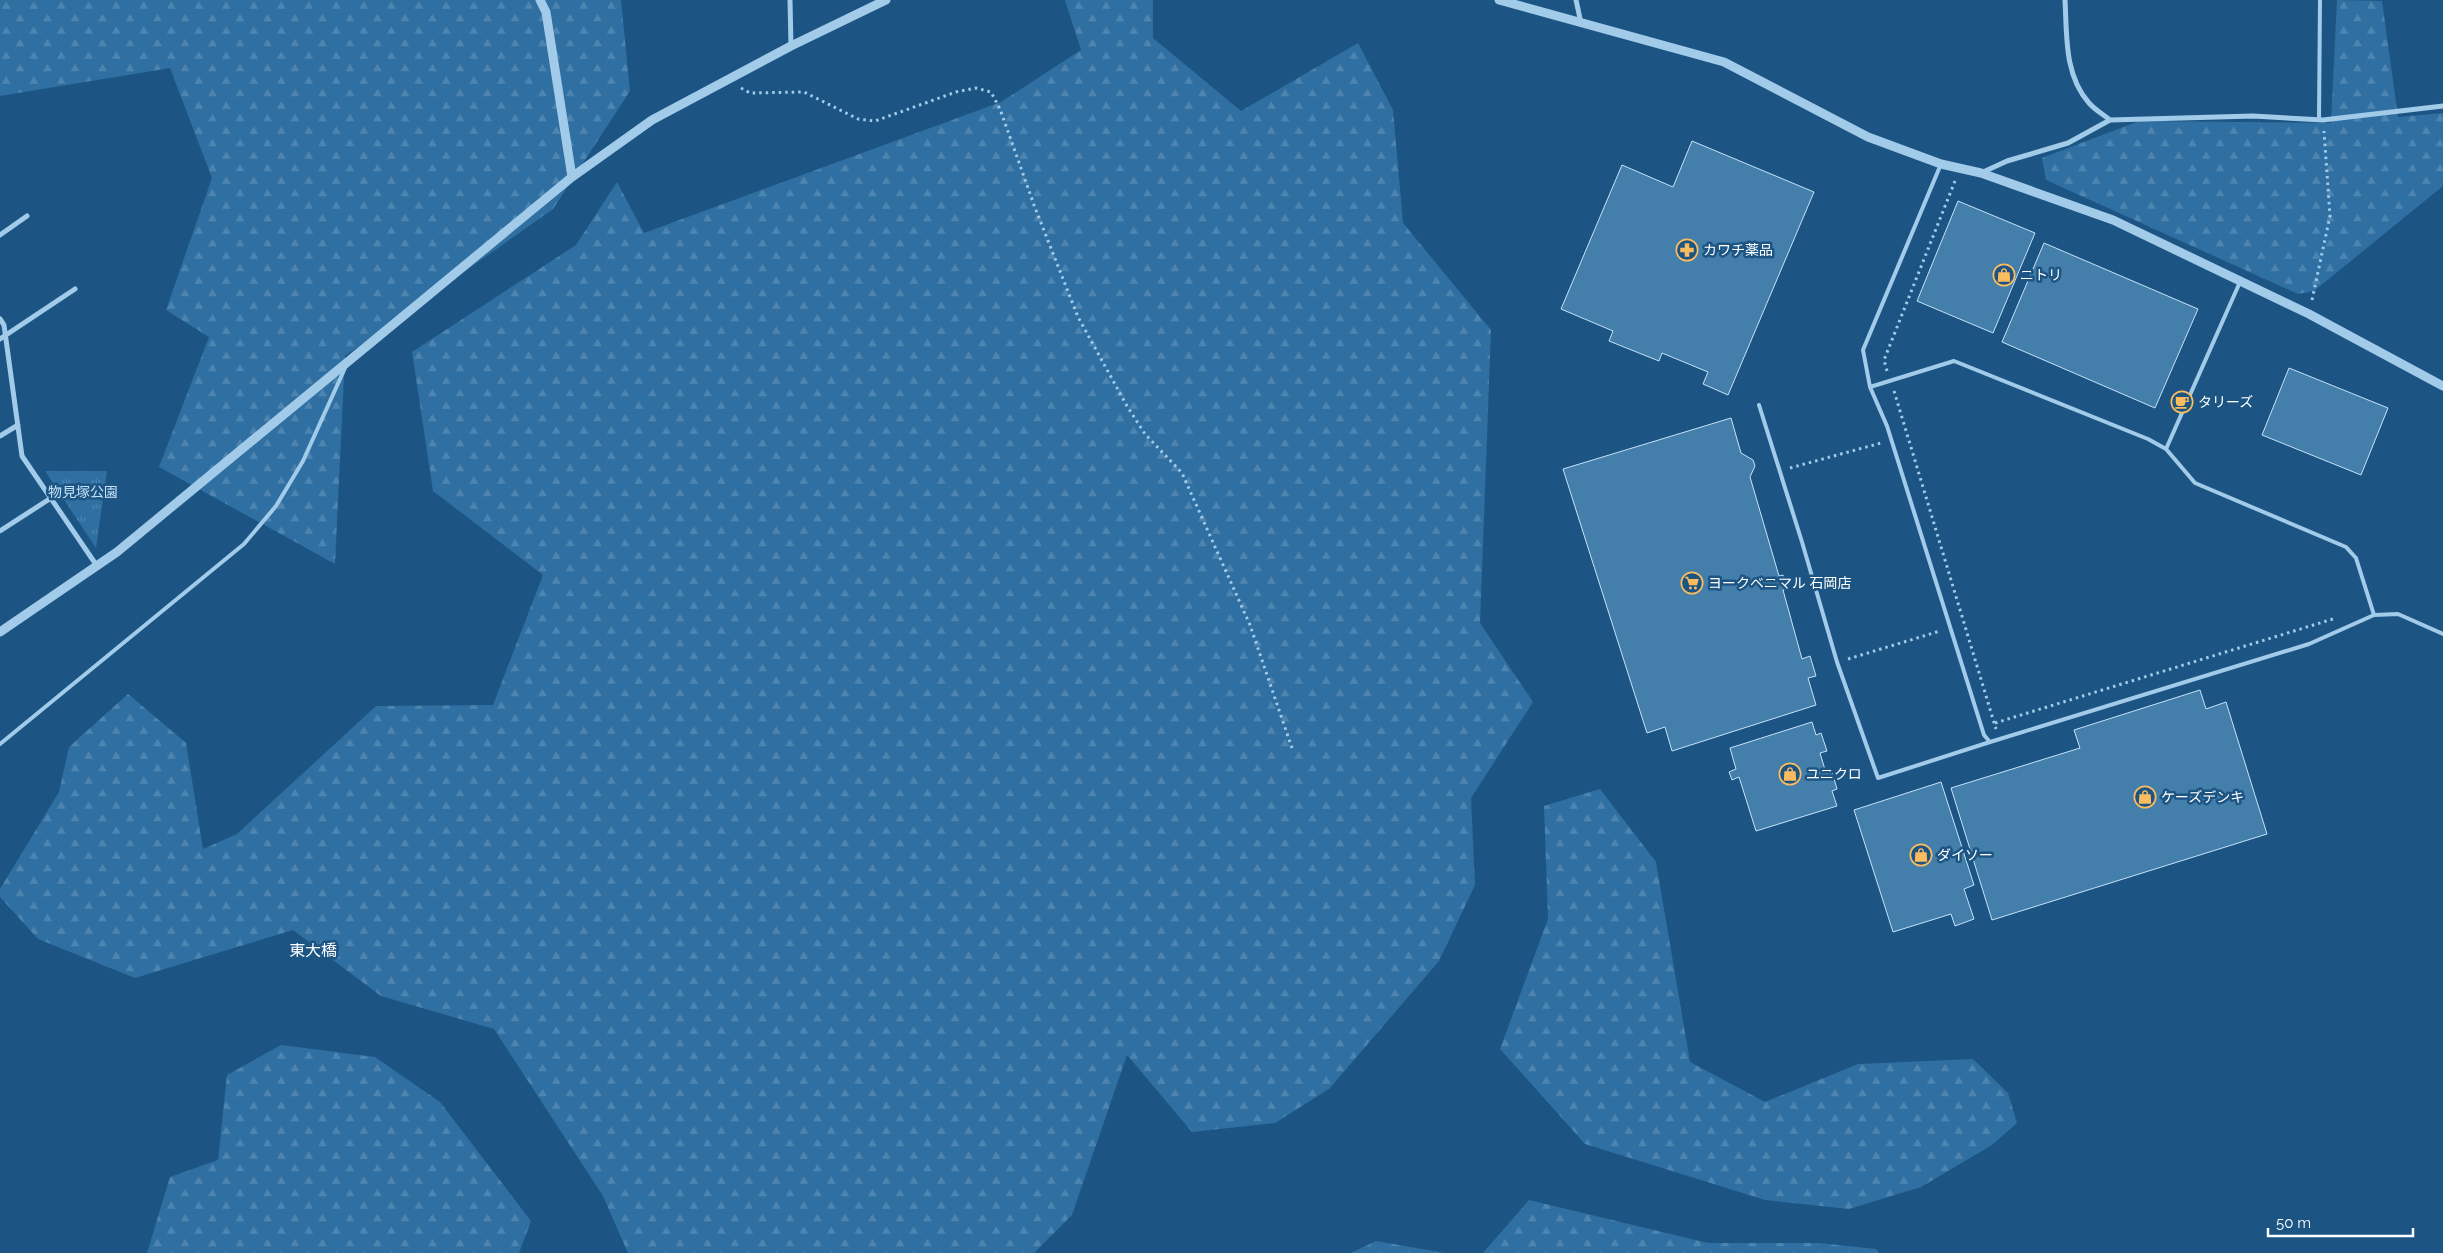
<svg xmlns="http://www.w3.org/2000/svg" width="2443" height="1253" font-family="Raleway,'Noto Sans JP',sans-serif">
<defs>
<pattern id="forest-firs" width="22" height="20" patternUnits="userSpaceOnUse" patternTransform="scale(1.25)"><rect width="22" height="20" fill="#2f6fa2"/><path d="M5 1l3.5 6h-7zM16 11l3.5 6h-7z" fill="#4e85b0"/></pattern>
<pattern id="park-tufts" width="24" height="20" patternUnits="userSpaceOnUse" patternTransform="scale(1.25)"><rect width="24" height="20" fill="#2f6fa2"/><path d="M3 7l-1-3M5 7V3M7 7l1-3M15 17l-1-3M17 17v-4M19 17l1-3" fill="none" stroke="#4e85b0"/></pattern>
</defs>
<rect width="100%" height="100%" fill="#1c5583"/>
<path fill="url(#forest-firs)" d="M0 0H621L630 91 553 209 345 356 335 564 159 467 209 337 166 310 212 178 170 68 0 96Z
M1065 0H1153V38L1241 111 1358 43 1393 110 1403 223 1491 330 1480 623 1533 702 1471 798 1475 885 1439 961 1329 1089 1275 1123 1192 1132 1127 1055 1072 1215 1034 1253H628L603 1196 494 1029 381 996 293 930 135 978 38 939 0 897V889L59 792 69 747 128 694 186 743 203 849 237 834 376 706 493 705 543 575 433 491 412 352 576 245 617 182 644 233 1001 102 1081 50Z
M2337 0 2382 1 2398 117 2443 113V186L2314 291 2298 294 2046 180 2042 158 2139 121 2331 123Z
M1600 789 1656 862 1690 1062 1765 1102 1858 1064 1973 1059 2008 1093 2017 1123 1992 1145 1921 1187 1849 1209 1765 1200 1585 1144 1500 1049 1548 919 1544 806Z
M281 1045 375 1057 440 1102 531 1221 519 1253H147L170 1177 218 1160 227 1075Z
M1529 1200 1708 1243H1819L1876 1249 1879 1253H1483Z
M1376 1241 1445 1253H1351Z"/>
<path fill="url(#park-tufts)" d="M45 471H107L96 548Z"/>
<path fill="#447fac" stroke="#c6e2f8" d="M1692 141 1814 192 1728 395 1703 384 1708 372 1662 353 1659 361 1609 341 1613 331 1561 309 1622 165 1673 187Z
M1958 201 2035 233 1993 333 1917 301Z
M2044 243 2198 309 2155 408 2002 342Z
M2289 368 2388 408 2361 475 2262 435Z
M1731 418 1741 453 1753 460 1755 466 1750 477 1779 576 1783 575 1787 589 1783 590 1802 659 1810 656 1816 676 1808 678 1816 705 1672 751 1665 727 1647 733 1563 469Z
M2200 690 2206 709 2226 702 2267 834 1992 920 1951 788 2080 748 2074 730Z
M1812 722 1816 735 1821 733 1827 751 1820 753 1826 773 1832 772 1837 789 1832 791 1837 806 1756 831 1739 777 1732 780 1729 772 1736 769 1730 748Z
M1941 782 1974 885 1964 889 1974 919 1955 926 1951 914 1893 932 1854 810Z"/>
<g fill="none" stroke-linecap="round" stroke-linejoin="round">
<path stroke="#a2cbea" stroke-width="3" stroke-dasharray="2.5 4" stroke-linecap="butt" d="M741 88 750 93 804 92 858 119 875 121 956 92 976 88 991 92 1000 109 1034 205 1078 317 1127 406 1145 434 1182 473 1250 625 1292 748
M2312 300 2330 216 2324 131
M1887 371 1884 360 1955 181
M1894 391 1996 729
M1790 468 1881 443
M1848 659 1940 631
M1995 723 2333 619"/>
<path stroke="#a2cbea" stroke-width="4" d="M2319 119 2320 0
M1941 164 1863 350 1870 387 1887 426 1984 735 1990 742 2309 644 2374 615 2398 614 2443 634
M1870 387 1954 361 2148 439 2166 449 2195 483 2346 547 2356 558 2374 615
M1759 405 1802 542 1837 662 1878 778 1990 742
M2166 449 2240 282
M0 744 244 544 276 506 303 461 345 368"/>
<path stroke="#a2cbea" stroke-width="5" d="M790 0 791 46
M1576 0 1581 23
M2065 0C2067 35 2064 75 2089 103 2095 110 2104 115 2110 120
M1981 173 2007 161 2068 143 2110 120 2253 116 2323 120 2443 106
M0 235 27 216
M0 319 4 325 22 456 97 566
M0 339 75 289
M0 436 18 425
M0 531 51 498"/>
<path stroke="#a2cbea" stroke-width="9" d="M540 0 546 12 572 177
M1499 0 1724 62 1868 137 1941 164 1981 173 2113 220 2309 314 2443 386
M0 632 117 552 572 177 652 120 791 46 886 0"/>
</g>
<defs>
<g id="pharmacy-ring" transform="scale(1.125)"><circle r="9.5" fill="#1c5583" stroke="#fbbc5f" stroke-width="1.5"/><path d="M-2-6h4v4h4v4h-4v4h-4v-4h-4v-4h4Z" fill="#fbbc5f"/></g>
<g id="shop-ring" transform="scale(1.125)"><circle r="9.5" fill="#1c5583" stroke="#fbbc5f" stroke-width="1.5"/><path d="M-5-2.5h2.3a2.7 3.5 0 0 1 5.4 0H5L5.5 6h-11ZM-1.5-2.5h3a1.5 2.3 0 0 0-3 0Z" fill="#fbbc5f"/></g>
<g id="cafe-ring" transform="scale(1.125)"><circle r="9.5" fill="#1c5583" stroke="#fbbc5f" stroke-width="1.5"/><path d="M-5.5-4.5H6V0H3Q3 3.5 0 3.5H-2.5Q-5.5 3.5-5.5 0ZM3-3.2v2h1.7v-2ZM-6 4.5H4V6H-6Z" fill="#fbbc5f"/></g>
<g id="supermarket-ring" transform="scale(1.125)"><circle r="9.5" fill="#1c5583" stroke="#fbbc5f" stroke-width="1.5"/><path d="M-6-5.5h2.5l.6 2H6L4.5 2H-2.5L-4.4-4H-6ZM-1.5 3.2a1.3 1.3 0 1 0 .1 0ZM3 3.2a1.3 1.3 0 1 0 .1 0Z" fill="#fbbc5f"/></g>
</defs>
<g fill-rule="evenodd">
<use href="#pharmacy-ring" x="1687" y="250"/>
<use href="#shop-ring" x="2004" y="275"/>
<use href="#cafe-ring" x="2182" y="402"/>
<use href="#supermarket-ring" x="1692" y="583"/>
<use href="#shop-ring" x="1790" y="774"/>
<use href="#shop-ring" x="2145" y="797"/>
<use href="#shop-ring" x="1921" y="855"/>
</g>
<g text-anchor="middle" stroke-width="5" stroke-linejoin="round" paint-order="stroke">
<g font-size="14" fill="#fff" stroke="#1c5583" text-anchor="start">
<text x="1703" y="255">カワチ薬品</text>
<text x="2020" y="280">ニトリ</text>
<text x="2198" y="407">タリーズ</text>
<text x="1708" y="588">ヨークベニマル 石岡店</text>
<text x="1806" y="779">ユニクロ</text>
<text x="2161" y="802">ケーズデンキ</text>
<text x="1937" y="860">ダイソー</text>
</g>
<g font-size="14" fill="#c6e2f8" stroke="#1c5583">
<text x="83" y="497">物見塚公園</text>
</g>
<g font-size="16" fill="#fff" stroke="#1c5583">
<text x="313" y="956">東大橋</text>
</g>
</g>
<path d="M2268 1228v8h145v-8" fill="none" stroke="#ffffff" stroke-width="2.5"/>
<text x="2276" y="1228" font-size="15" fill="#ffffff" stroke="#1c5583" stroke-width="4" paint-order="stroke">50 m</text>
</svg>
